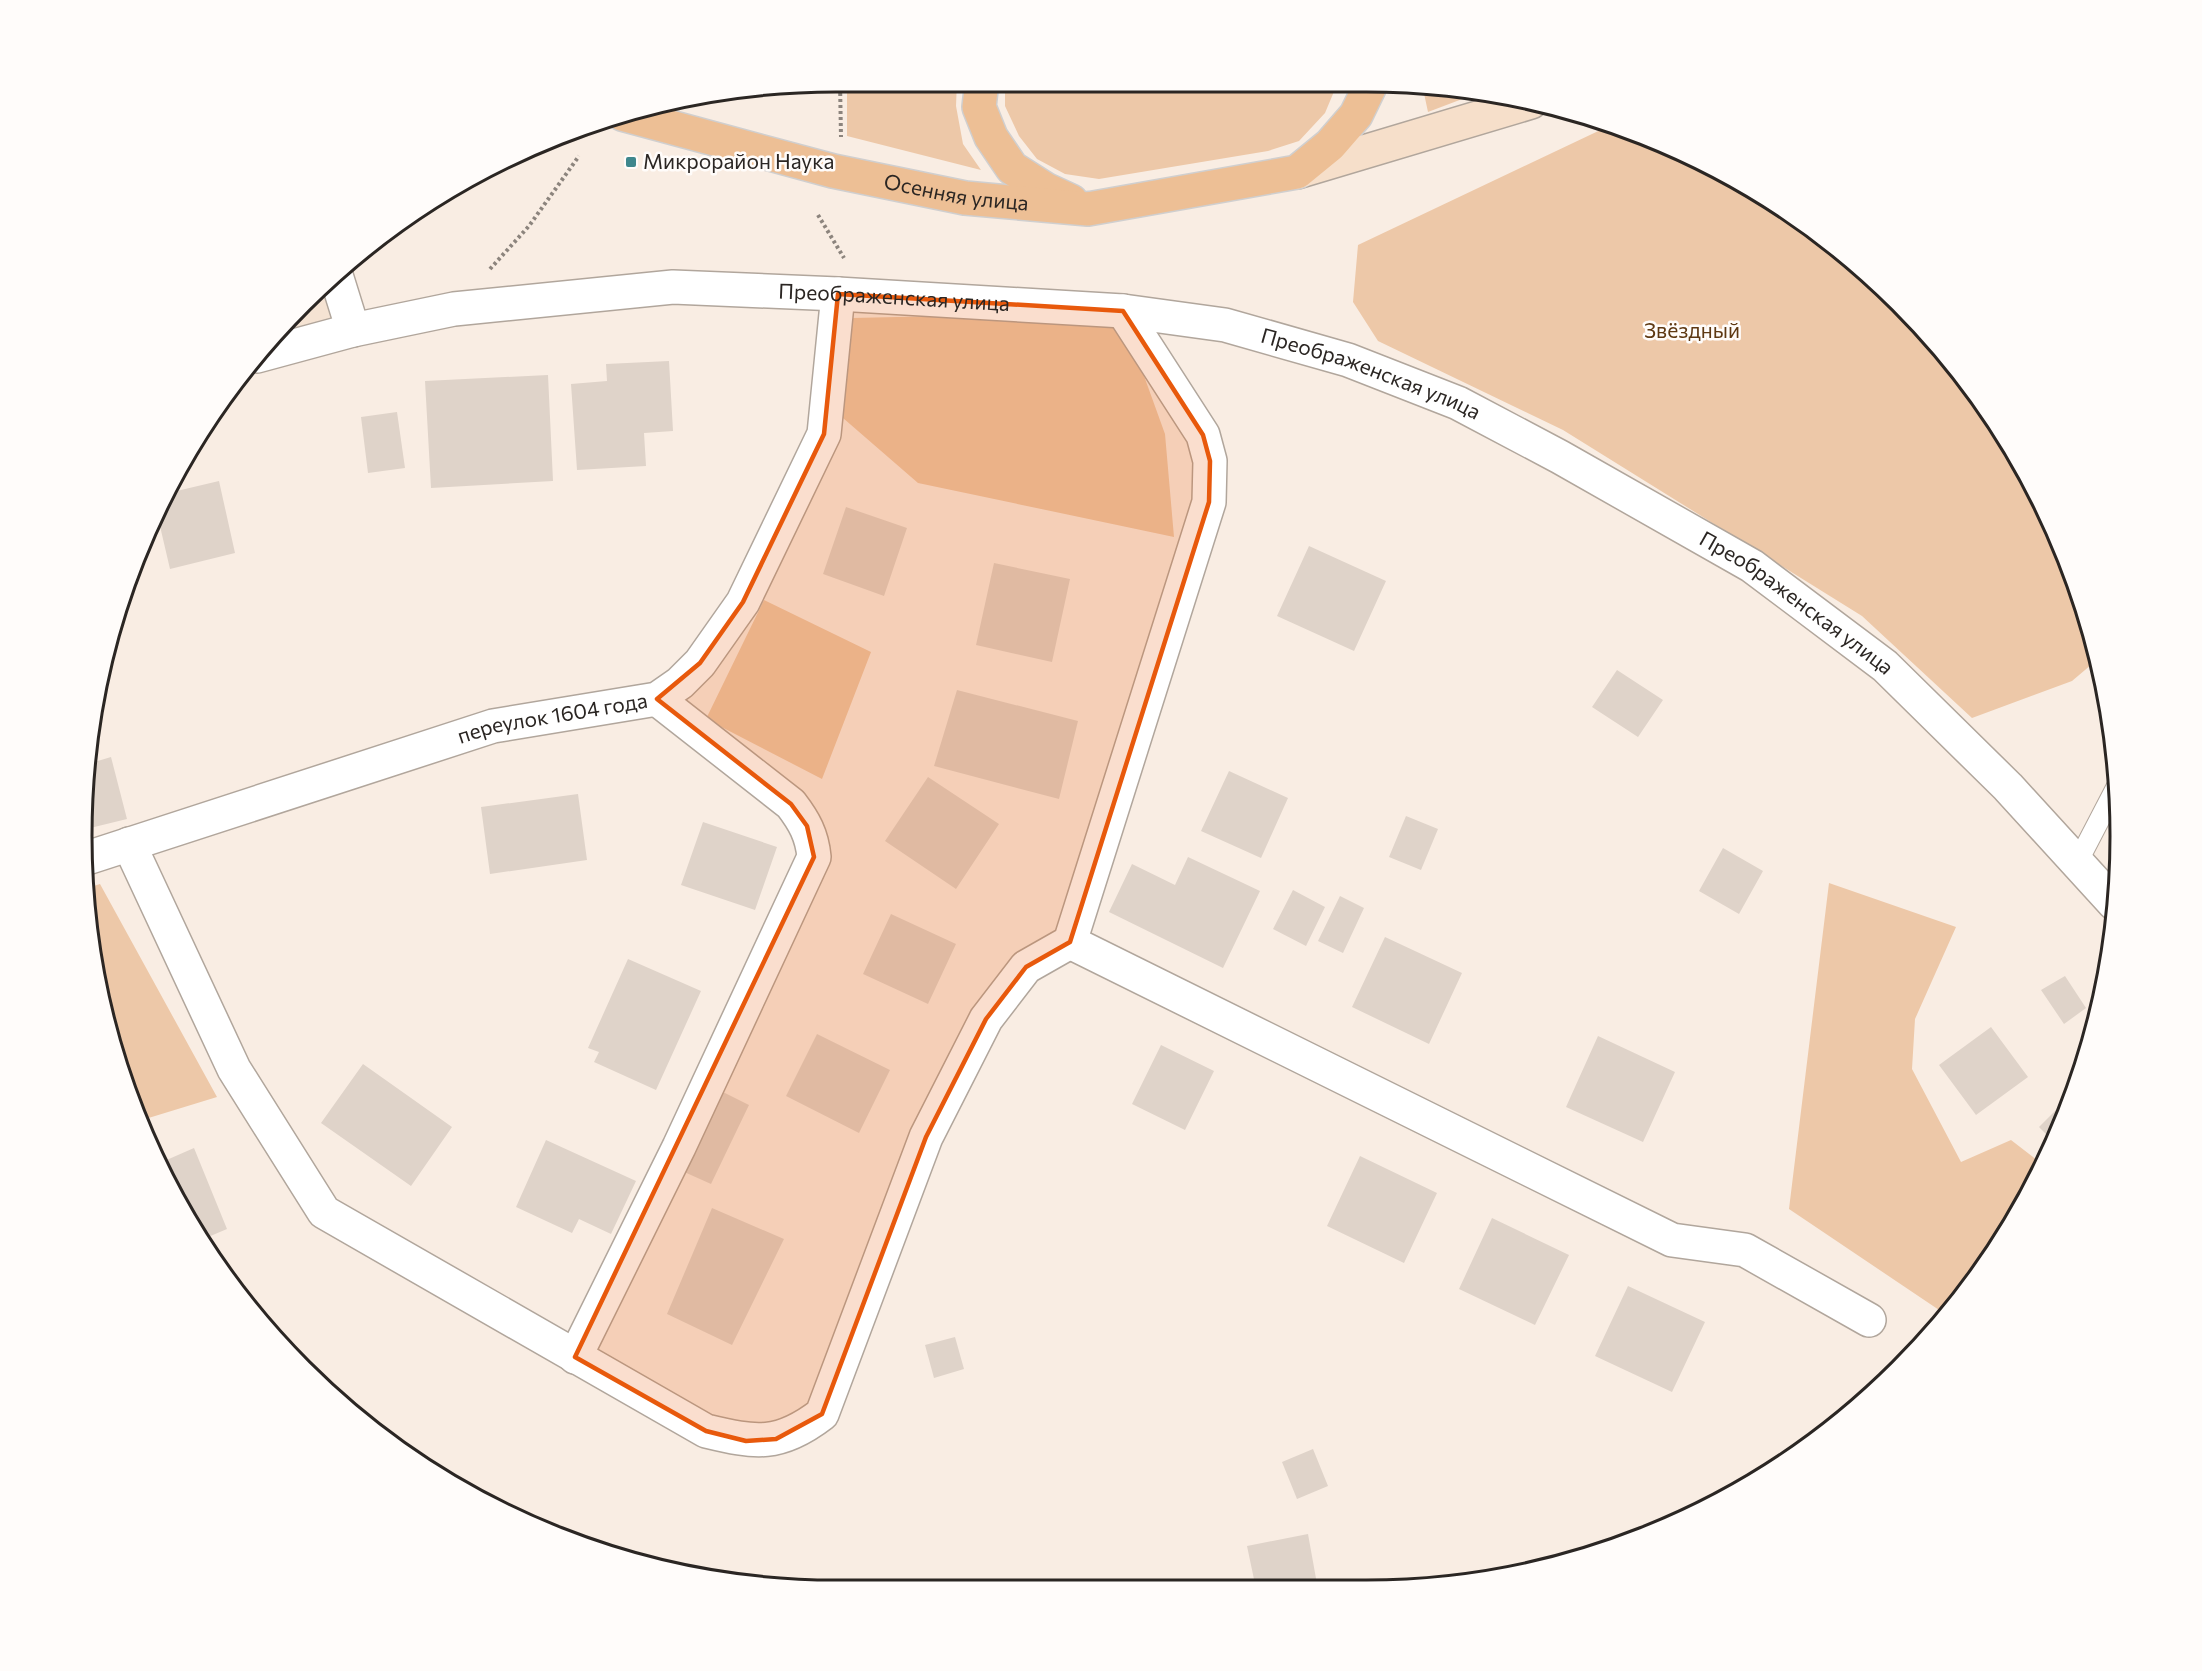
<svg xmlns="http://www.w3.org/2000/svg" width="2202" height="1671" font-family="Commissioner,sans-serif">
<rect width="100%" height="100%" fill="#f9ede3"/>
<path fill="#f5e3d3" d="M322 284 335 325 268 338Z"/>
<path fill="#edc8a8" d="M847 81H957L956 106 963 144 981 170 847 136Z
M1005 81 1338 82 1325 113 1299 141 1268 151 1099 179 1065 174 1037 159 1019 136 1005 106Z
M1422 84 1478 93 1428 112Z
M1611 125 1700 159 1786 208 1900 302 1994 416 2063 546 2098 659 2072 681 1972 718 1862 616 1563 430 1378 341 1353 302 1358 245Z
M989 315 1126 326 1165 434 1174 537 918 483 843 418 852 318Z
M764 600 871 652 822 779 706 719Z
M1829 883 1956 927 1915 1019 1912 1069 1961 1162 2011 1140 2042 1164 1994 1254 1945 1314 1789 1209Z
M100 884 217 1097 142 1120 121 1078 84 889Z"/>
<path fill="#dfd3c9" d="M294 313 297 322 277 329Z
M669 361 673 431 644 433 646 466 577 470 571 384 607 381 606 364Z
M548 375 553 481 431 488 425 381Z
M397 412 405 468 368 473 361 417Z
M219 481 235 553 170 569 156 509 159 501 164 494Z
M846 507 907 528 884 596 823 574Z
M1309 546 1386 581 1354 651 1277 616Z
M994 563 1070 579 1052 662 976 645Z
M1617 670 1663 700 1638 737 1592 707Z
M957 690 1078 721 1059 799 934 766Z
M111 757 127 819 86 829 91 763Z
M1229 771 1288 798 1261 858 1201 831Z
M928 777 999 824 956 889 885 841Z
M578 794 587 860 490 874 481 807Z
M1406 816 1438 829 1421 870 1389 857Z
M703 822 777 847 755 910 681 885Z
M1723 848 1763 871 1739 914 1699 891Z
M1188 857 1260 891 1223 968 1109 912 1132 864 1175 885Z
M1293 890 1325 907 1306 946 1273 929Z
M1340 896 1364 908 1343 953 1318 941Z
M891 914 956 944 928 1004 863 974Z
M1385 937 1462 973 1429 1044 1352 1007Z
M628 959 701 991 656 1090 594 1062 599 1052 588 1048Z
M2065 976 2086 1008 2064 1024 2041 990Z
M1991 1027 2028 1077 1976 1115 1939 1065Z
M817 1034 890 1070 859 1133 786 1096Z
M1598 1036 1675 1072 1643 1142 1566 1107Z
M1161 1045 1214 1071 1185 1130 1132 1104Z
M363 1064 452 1127 411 1186 321 1123Z
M721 1091 749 1105 711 1184 682 1171Z
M2073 1093 2064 1124 2054 1142 2039 1127Z
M546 1140 636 1181 611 1234 579 1219 572 1233 516 1207Z
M194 1148 227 1229 201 1240 162 1162Z
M1360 1156 1437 1193 1404 1263 1327 1226Z
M712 1208 784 1239 732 1345 667 1314Z
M1492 1218 1569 1255 1535 1325 1459 1289Z
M1628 1286 1705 1322 1672 1392 1595 1356Z
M955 1337 964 1369 934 1378 925 1345Z
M1313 1449 1328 1486 1297 1499 1282 1462Z
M1308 1534 1317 1584H1255L1247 1546Z"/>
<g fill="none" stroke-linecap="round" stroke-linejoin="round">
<g stroke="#b1a69c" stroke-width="22">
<path id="service" d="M2077 863 2116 788"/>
</g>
<g stroke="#b1a69c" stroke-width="36">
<g id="minor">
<path d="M335 272 353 330"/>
<path id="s1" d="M257 356 353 330 454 309 673 287 838 294 1123 311 1225 325 1348 360 1458 403 1560 457 1752 566 1885 666 2008 787 2114 903"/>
<path d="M129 844 234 1069 324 1212 706 1431C756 1443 779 1447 822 1414L926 1137 986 1019 1026 967 1070 942 1209 502 1210 461 1203 435 1123 311"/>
<path id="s2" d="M84 859 493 726 657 699 680 683 700 663 743 602 824 434 838 294"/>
<path d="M1070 942 1672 1240 1745 1250 1869 1320"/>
<path d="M575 1357 679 1147 814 857C812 835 804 821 791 804L657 699"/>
</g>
</g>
<g stroke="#b1a69c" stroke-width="36">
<path id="secondary" d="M1297 172 1531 102"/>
</g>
<g stroke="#d0cfcf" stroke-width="36">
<g id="primary">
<path d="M982 81 979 107 991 137 1012 168 1045 189 1071 201"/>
<path id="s3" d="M622 114 833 171 965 198 1088 209 1297 172 1330 145 1356 115 1372 82"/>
</g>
</g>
<path stroke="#8c847d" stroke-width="4" stroke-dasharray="3 3" stroke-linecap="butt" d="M840 81 841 137
M818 215 844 258
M490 269 529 226 579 156"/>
<use href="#service" stroke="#fff" stroke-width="20"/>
<use href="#minor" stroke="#fff" stroke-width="33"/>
<use href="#secondary" stroke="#f6dfca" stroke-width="33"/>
<use href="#primary" stroke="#edbf95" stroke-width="33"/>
</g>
<path fill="#e8590c" fill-opacity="0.2" stroke="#e8590c" stroke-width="4.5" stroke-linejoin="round" d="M838 294 1123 311 1203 435 1210 461 1209 502 1070 942 1026 967 986 1019 926 1137 822 1414 776 1439 746 1441 706 1431 575 1357 814 857 807 826 791 804 657 699 700 663 743 602 824 434Z"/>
<rect fill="#3f878d" stroke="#fffcfa" stroke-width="2" x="625" y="156" width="12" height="12" rx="3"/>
<g text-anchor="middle" stroke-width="5" stroke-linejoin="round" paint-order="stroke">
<g font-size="21" fill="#2b2623" stroke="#fffcfa" text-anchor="start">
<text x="643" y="169">Микрорайон Наука</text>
</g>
<g font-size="21" fill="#2b2623" stroke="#fffcfa">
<text dy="7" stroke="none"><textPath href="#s3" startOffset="344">Осенняя улица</textPath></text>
<text dy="7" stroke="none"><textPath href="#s1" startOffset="644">Преображенская улица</textPath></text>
<text dy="7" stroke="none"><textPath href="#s1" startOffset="1130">Преображенская улица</textPath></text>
<text dy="7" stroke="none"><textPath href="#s1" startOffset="1616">Преображенская улица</textPath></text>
<text dy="7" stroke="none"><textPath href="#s2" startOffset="490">переулок 1604 года</textPath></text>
</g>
<g font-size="21" fill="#5e3812" stroke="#fffcfa">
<text x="1692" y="338">Звёздный</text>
</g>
</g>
<path d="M0 0H2202V1671H0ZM836 92H1366A744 744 0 0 1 2110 836V836A744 744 0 0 1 1366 1580H836A744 744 0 0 1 92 836V836A744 744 0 0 1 836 92Z" fill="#fffcfa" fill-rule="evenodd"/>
<path fill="none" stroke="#2b2623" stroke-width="3" d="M836 92H1366A744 744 0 0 1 2110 836V836A744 744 0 0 1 1366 1580H836A744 744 0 0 1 92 836V836A744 744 0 0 1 836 92Z"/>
</svg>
